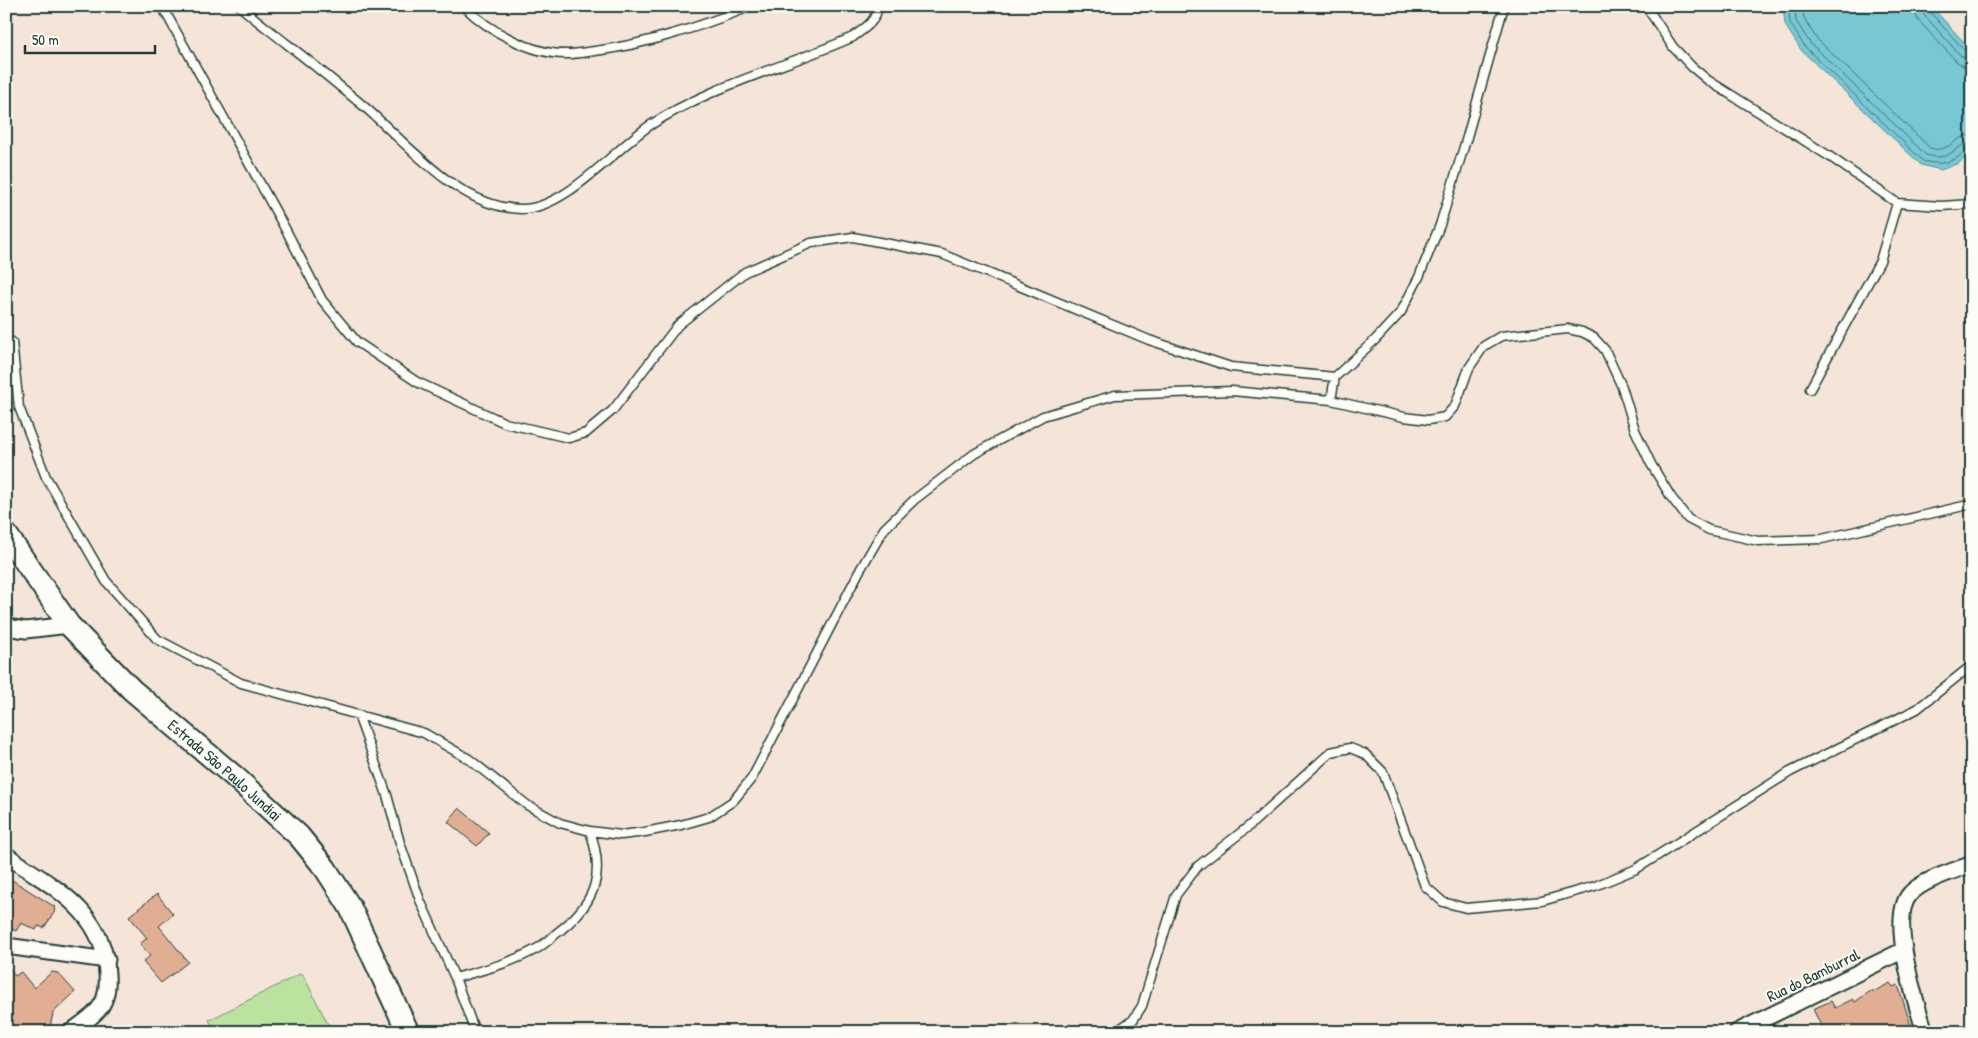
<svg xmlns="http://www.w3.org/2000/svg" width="1978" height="1038" font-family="'Patrick Hand',sans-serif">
<rect width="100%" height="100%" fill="#f5e5d9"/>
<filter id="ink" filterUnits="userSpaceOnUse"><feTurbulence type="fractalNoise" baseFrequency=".02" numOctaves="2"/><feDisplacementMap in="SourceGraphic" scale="10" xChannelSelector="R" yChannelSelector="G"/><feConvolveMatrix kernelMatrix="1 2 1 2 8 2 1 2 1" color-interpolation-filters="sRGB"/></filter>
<g filter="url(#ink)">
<path fill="#bbe39f" stroke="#6d906a" d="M302 973 332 1032H215L209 1020Z"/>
<path fill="#78c7d5" stroke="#549095" d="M1783 6H1931L1972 51V152L1959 163 1941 170 1921 165 1801 50 1785 25Z"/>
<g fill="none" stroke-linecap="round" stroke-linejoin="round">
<path stroke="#437474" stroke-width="1" d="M1788 6 1790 23 1805 47 1923 161C1936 164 1946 165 1958 157 1963 154 1966 150 1972 149
M1795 6 1796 21 1810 43 1926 155C1954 163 1952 144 1972 143
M1802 6 1804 18 1816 38 1930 148C1950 154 1953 136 1972 135
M1914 6 1915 13 1918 20 1956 61 1963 66 1972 68
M1922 6 1924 15 1961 56 1972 60
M1928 6 1929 11 1966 52 1972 54"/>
</g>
<path fill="#e1ae94" stroke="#1f3d34" d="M459 808 489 833 477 846 448 822Z
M12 880 55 907 54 910 55 911 44 928 38 926 36 930 21 923 16 931 6 925V889Z
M157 894 173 914 159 926 188 962 161 983 143 962 150 956 140 944 147 938 129 916Z
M6 963 15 976 21 972 34 988 52 972 58 973 75 992 53 1013 49 1032H6Z
M1890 983 1893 987 1898 985 1913 1032H1824L1813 1009 1831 1001 1835 1008 1853 999 1855 1002 1872 990 1873 992Z"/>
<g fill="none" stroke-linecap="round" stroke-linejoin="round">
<g stroke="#1f3d34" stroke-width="11">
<path id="service" d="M162 6 287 232 322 300 357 342 417 382 505 423 569 438 586 433 613 410 678 325 745 272 811 243 853 237 942 254 1149 340 1231 367 1335 377
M240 6C255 20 271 31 287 44 312 63 336 83 360 103 406 141 457 208 521 209 564 210 614 150 649 126 711 85 786 67 853 37 865 28 876 22 878 6
M464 6C488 31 533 55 568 54 577 54 586 52 595 51 649 44 701 26 752 6
M1646 6 1673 47 1692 67 1709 81 1829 156 1897 203 1941 206 1972 204
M12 342 19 407 46 477 106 581 157 639 241 683 424 733 469 759 527 805 560 823 590 831 621 835 645 832 681 825 709 817 733 801 752 778 860 570 884 529 914 500 974 454 1043 416 1115 395 1232 391 1331 400 1404 417 1428 420 1445 417 1455 406 1469 368 1484 346 1501 336 1568 329 1582 332 1594 338 1605 350 1622 387 1635 430 1651 464 1671 497 1688 519 1709 530 1758 541 1822 539 1972 504
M1810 389 1880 261 1897 203
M1331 400 1335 377 1375 340 1401 312 1419 277 1440 225 1467 137 1504 6
M358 715 387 795 400 843 420 900 455 978 475 1032
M455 978C483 970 512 963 538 948 546 943 554 935 562 929 596 901 605 874 590 831
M1115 1032 1133 1020 1142 1006 1176 895 1198 866 1248 827 1331 752 1350 748 1365 754 1383 772 1425 886 1443 902 1466 908 1542 901 1595 886 1636 869 1790 772 1917 709 1972 665"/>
</g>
<g stroke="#1f3d34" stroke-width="19">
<path id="minor" d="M6 627 26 630 69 625
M6 855C52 887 105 911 107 974 108 987 107 1000 98 1010 91 1018 80 1025 71 1032
M6 946 107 960
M1737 1032 1904 950
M1925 1032C1916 1003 1888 918 1910 894 1922 880 1954 871 1972 864"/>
</g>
<g stroke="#1f3d34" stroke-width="25">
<g id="secondary">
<path id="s1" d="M6 534 69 625 132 690 235 777 299 836 325 868 350 907 408 1032"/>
</g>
</g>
<use href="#service" stroke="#fdfcf7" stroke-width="8"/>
<use href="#minor" stroke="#fdfcf7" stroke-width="15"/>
<use href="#secondary" stroke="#fdfcf7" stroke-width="21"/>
</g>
</g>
<g text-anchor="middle" stroke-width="4" stroke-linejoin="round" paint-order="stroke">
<g font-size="16" fill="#1f3d34" stroke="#fdfcf7">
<text dy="6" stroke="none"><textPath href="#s1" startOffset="324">Estrada São Paulo Jundiai</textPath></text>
<text transform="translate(1813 975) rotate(-26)" y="6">Rua do Bamburral</text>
</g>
</g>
<rect width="1978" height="1038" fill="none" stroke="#fdfcf7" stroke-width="25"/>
<rect x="12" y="12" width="1953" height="1013" fill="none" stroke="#1f3d34" stroke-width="2" filter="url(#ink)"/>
<path d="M25 45v8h130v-8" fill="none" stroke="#1f3d34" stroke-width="2.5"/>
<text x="32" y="45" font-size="15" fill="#1f3d34" stroke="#fdfcf7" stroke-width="4" paint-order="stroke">50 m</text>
</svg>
